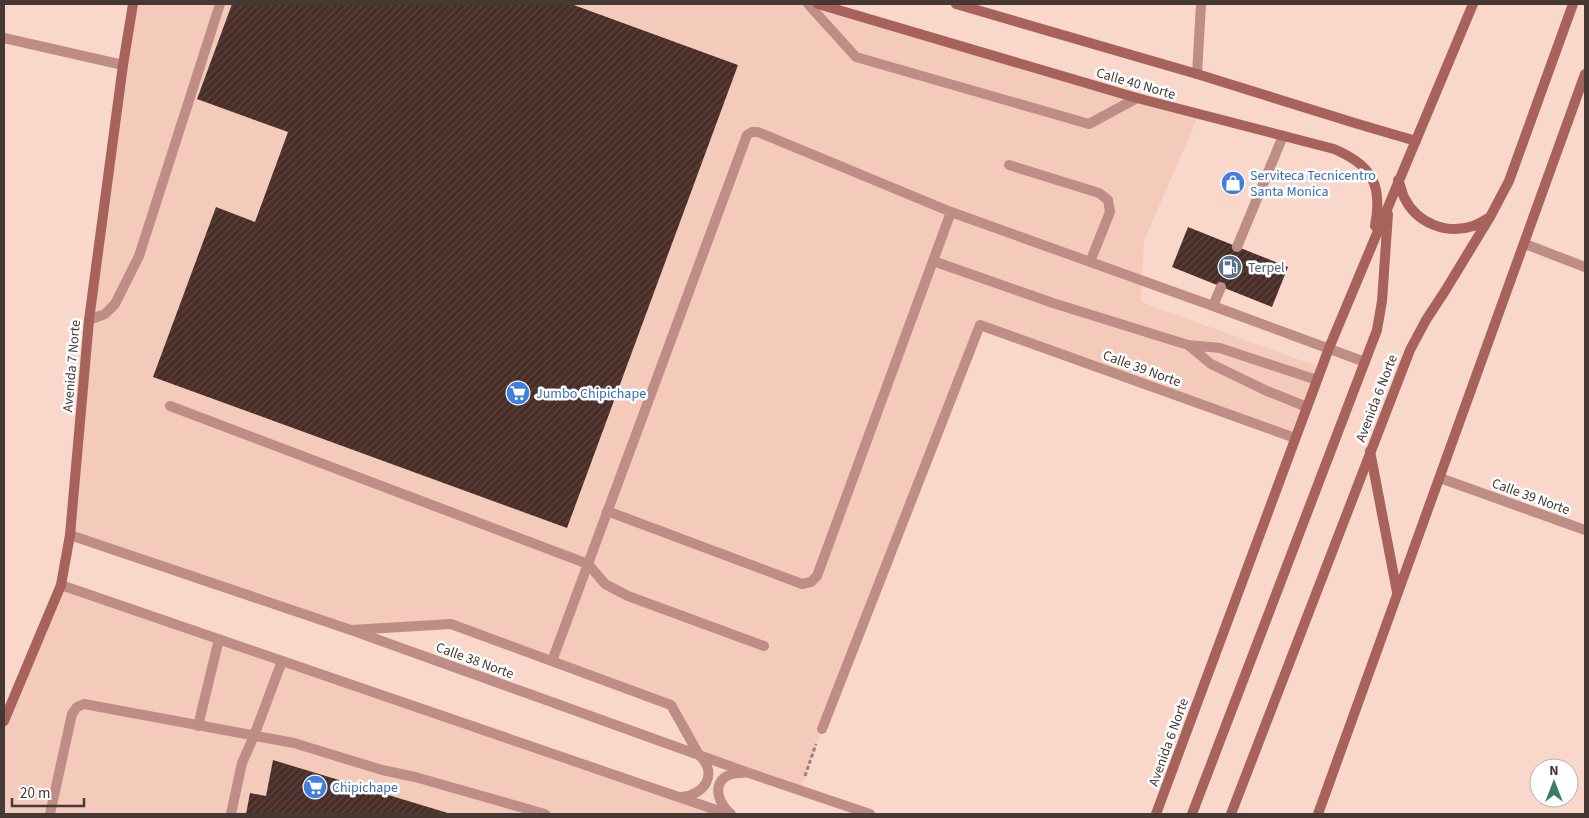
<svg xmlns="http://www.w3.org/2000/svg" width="1589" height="818" font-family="'Source Sans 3',sans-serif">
<defs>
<pattern id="building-hatch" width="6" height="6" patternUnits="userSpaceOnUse" patternTransform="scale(1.25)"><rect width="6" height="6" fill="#492e28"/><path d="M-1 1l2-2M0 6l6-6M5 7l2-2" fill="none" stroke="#5c443f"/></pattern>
</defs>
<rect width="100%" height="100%" fill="#f9d8cb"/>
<path fill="#f4cbbb" d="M133 4H818L1199 114 1144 241 1141 302 1322 368 1295 438 980 325 822 729 800 791 699 755 671 705 451 624 351 630 70 535 89 320Z
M61 585 728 814H4V721Z"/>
<path fill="url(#building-hatch)" d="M232 4H571L738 65 567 528 153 377 216 207 255 222 288 132 197 99Z
M1188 227 1288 267 1272 307 1172 267Z
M273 760 451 814H246L250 793 266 796Z"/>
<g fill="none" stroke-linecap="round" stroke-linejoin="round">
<path stroke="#988279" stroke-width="3" stroke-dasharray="4 2.5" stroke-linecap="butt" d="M805 776 816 744"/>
<path stroke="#bd8d86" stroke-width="10" d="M808 4 856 57 1089 124 1137 98
M4 38 123 65
M1009 165 1099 193 1108 200 1110 212 1090 262
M1237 247 1283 136
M933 261 1053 303 1188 345 1220 348 1317 380
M1221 287 1213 306 1365 362
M89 320 105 314 115 304 139 256 220 4
M1188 345 1211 364 1267 391 1307 407
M170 406 588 564 605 584 628 596 764 646
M607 511 802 584 811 582 817 576 951 212
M351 630 451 624 671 705 699 755
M552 661 747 135 752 132H758L951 212 1213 306
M198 726 219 639
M50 814 72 714 77 707 84 704 294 743 382 770 415 777 545 814
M231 814 242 763 254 736 282 661"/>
<path stroke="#bd8d86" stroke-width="10" d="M1197 74 1201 4
M1525 244 1585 267
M1440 478 1585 530
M70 535 351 630 749 773 870 814
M61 585 728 814
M822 729 980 325 1295 438
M681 797C705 795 718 774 700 756
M731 814C711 797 714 772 743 773"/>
<path stroke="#a7635b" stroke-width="10" d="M818 4 1137 98 1334 149C1372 165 1383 185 1375 226
M956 4 1197 74 1358 124 1416 141
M1398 180C1401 186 1402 194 1405 199 1417 223 1447 235 1473 226 1479 224 1485 220 1490 217
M1370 451 1397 592
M4 721 61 585 70 535 89 320 123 65 133 4
M1156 814 1329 348 1473 4
M1192 814 1377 330 1382 301 1388 214
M1231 814 1410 350 1426 320 1445 291 1490 217 1509 181 1573 4
M1318 814 1585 74"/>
</g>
<defs>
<g id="shop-disc" transform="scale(1.25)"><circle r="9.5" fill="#3f7fe0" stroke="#fff"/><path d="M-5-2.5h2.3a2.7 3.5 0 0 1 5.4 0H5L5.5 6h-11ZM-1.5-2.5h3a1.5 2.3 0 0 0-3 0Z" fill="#fff"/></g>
<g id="fuel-disc" transform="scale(1.25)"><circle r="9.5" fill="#5c6f8a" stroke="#fff"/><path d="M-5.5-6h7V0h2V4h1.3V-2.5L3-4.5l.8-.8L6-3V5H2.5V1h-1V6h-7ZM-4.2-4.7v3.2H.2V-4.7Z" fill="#fff"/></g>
<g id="supermarket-disc" transform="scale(1.25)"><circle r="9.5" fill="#3f7fe0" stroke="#fff"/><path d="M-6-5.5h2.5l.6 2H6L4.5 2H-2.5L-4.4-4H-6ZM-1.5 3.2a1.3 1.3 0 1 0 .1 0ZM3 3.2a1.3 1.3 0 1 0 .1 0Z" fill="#fff"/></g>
</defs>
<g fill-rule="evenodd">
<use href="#shop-disc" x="1233" y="183"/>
<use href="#fuel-disc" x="1230" y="267"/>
<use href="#supermarket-disc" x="518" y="393"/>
<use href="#supermarket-disc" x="315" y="787"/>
</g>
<g text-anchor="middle" stroke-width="5" stroke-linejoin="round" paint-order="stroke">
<g font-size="14" fill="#463934" stroke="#fff">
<text transform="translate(1136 83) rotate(16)" y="5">Calle 40 Norte</text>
<text transform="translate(71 366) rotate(-85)" y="5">Avenida 7 Norte</text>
<text transform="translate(1142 368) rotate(20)" y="5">Calle 39 Norte</text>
<text transform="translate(1376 398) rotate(-69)" y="5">Avenida 6 Norte</text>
<text transform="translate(1531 496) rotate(20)" y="5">Calle 39 Norte</text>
<text transform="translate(475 660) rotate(20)" y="5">Calle 38 Norte</text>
<text transform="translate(1168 742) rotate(-70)" y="5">Avenida 6 Norte</text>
</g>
<g font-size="14" fill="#366cbe" stroke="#fff" text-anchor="start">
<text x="1250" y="180">Serviteca Tecnicentro<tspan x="1250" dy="16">Santa Monica</tspan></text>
<text x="536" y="398">Jumbo Chipichape</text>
<text x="332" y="792">Chipichape</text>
</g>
<g font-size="14" fill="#4e5e75" stroke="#fff" text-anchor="start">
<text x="1248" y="272">Terpel</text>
</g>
</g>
<rect width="1589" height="818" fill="none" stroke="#463934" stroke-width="10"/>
<g transform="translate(1554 783)"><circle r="24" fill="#ffffff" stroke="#b5b0ae"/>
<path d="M0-4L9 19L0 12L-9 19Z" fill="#3c7b68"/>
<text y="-8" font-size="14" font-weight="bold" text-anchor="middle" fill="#463934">N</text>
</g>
<path d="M12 798v8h72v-8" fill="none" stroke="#463934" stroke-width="2.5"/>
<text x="20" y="798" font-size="15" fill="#463934" stroke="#ffffff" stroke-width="4" paint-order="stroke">20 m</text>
</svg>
